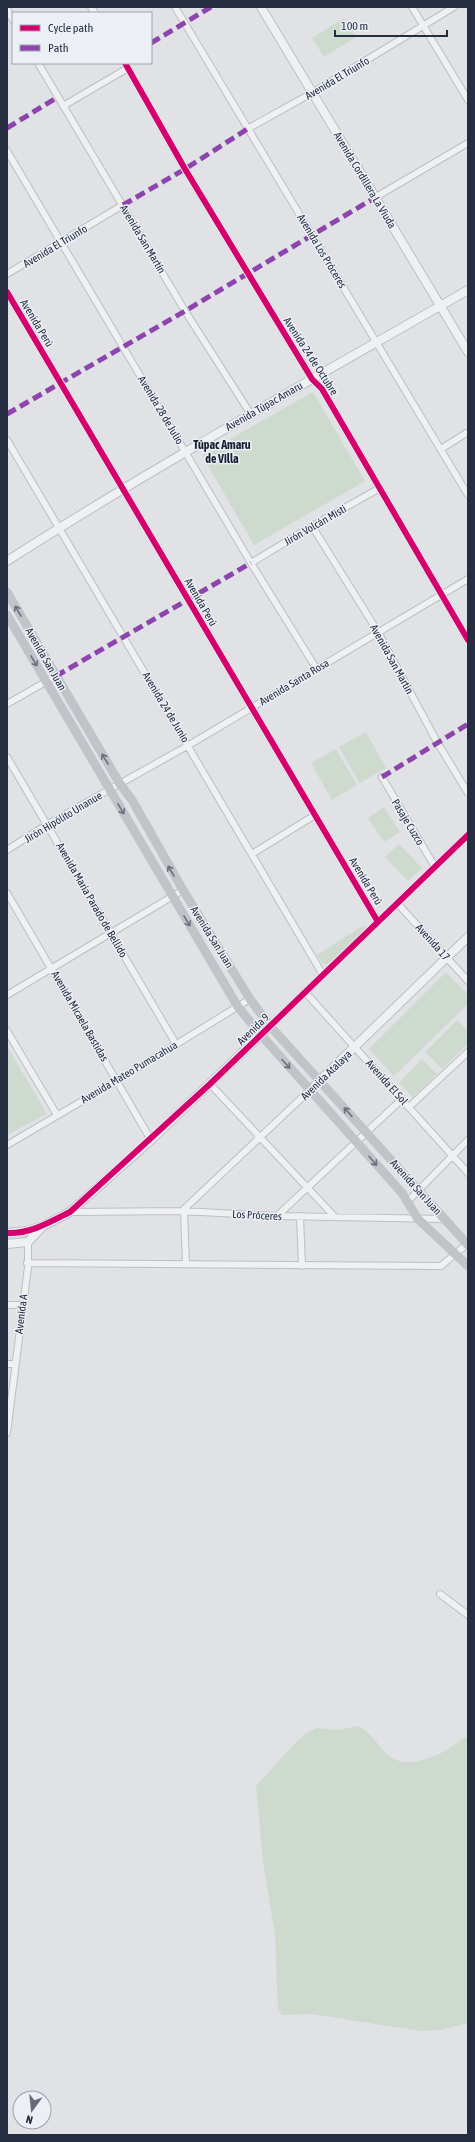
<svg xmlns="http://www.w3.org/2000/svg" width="475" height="2142" font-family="'Asap Condensed',sans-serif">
<rect width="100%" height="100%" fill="#e0e2e5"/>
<path fill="#cfdacf" d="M344 18 356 37 324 57 312 38Z
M313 392 365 481 254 545 202 455Z
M366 732 386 768 360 783 339 747Z
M336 749 357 785 332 800 311 763Z
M384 807 400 832 384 842 368 818Z
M399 844 422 868 408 881 385 857Z
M364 925 366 928 328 964 322 963 317 955Z
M446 972 468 995V1004L394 1076 369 1049Z
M457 1020 468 1031V1044L442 1069 425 1052Z
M7 1046 47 1114 7 1135Z
M422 1059 437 1074 413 1097 399 1083Z
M358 1726C373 1733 379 1749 392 1758 406 1767 430 1759 445 1751 453 1747 459 1739 468 1737V2023L441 2030 421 2031 311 2014 282 2015 278 2009 275 1936 263 1862 256 1786 295 1743 305 1734 316 1728 338 1730Z"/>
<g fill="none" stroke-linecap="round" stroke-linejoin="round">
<g stroke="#bdbfc3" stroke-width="8">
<path id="minor" d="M91 7 95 13
M175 7 468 495
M412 7 468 100
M7 9 13 20
M38 63 185 311 250 413
M125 63 185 169 312 379 322 389 468 640
M63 106 128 68
M249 128 312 93 454 7
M7 151 251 563 316 668
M376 197 468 143
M7 274 123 205
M7 292 378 922
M7 440 323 975
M441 449 468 432
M312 526 378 632 437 742 468 793
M251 563 312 526 380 488
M7 704 56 676
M7 757 176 1044
M382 777 435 867
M7 850 48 824 189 745 468 579
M252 854 315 815
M7 893 151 1140
M397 903 468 981
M305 992 468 1173
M7 995 183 890
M270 1026 468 835
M7 1031 57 1115
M210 1084 335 1217
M409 1107 468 1052
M7 1145 118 1080 250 999
M407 1202 468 1140
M182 1211 310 1090
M184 1211 186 1264
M70 1212 182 1211 277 1216 445 1219
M277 1216 402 1099
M300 1216 302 1266
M27 1263 441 1266 468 1243
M7 1305H22
M7 1364H15
M7 1433 28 1267V1242
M440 1594 468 1615"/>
</g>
<g stroke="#bdbfc3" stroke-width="10">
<path id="tertiary" d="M261 7 468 352
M7 561C157 465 313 379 468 290
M310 1090 468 937
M7 1233 27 1231 43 1226 70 1212 151 1140 270 1026
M7 1244 28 1242 43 1226"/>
</g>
<use href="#minor" stroke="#eff0f2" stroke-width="6"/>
<use href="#tertiary" stroke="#eff0f2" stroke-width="8"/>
<path stroke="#c1c3c9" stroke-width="9" d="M7 592 120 784 132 800 183 890 250 999 270 1026 468 1245
M7 615 238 1007 261 1035 402 1193 418 1219 468 1266"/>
<path stroke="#8e44ad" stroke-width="5" stroke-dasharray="10 5" stroke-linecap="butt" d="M151 43 211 7
M7 128 58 97
M123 205 185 169 249 128
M7 414 185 311 376 197
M56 676 251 563
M382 777 468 724"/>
<g stroke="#ecf0f6" stroke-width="8">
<path id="cycleway" d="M125 63 185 169 312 379 322 389 468 640
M7 292 378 922
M7 1233C30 1234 50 1222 70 1212L210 1084 468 835"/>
</g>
<use href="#cycleway" stroke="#d6006c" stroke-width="6"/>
</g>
<defs><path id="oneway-shaft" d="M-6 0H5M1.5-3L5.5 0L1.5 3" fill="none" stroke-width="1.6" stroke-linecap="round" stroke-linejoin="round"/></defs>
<g stroke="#6b707e">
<use href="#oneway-shaft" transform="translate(18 611) rotate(-120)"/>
<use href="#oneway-shaft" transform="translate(34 661) rotate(59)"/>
<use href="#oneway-shaft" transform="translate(105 759) rotate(-121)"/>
<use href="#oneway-shaft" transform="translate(121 809) rotate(60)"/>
<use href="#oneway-shaft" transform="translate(171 871) rotate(-121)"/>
<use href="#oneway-shaft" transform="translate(187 921) rotate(59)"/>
<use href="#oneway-shaft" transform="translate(286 1064) rotate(48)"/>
<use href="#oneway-shaft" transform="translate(348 1112) rotate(-132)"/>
<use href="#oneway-shaft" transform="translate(373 1161) rotate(49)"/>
</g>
<g text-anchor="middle" stroke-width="3" stroke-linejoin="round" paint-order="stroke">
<g font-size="11" fill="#252d41" stroke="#ecf0f6">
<text transform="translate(337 78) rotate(-31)" y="4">Avenida El Triunfo</text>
<text transform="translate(365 180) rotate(59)" y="4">Avenida Cordillera La Viuda</text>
<text transform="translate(143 239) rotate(59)" y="4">Avenida San Martín</text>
<text transform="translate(55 246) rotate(-31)" y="4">Avenida El Triunfo</text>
<text transform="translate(322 251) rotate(59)" y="4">Avenida Los Próceres</text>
<text transform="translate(37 323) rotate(59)" y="4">Avenida Perú</text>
<text transform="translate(311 356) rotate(57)" y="4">Avenida 24 de Octubre</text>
<text transform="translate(264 406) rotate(-30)" y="4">Avenida Túpac Amaru</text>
<text transform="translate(161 410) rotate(59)" y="4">Avenida 28 de Julio</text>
<text transform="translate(315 525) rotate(-30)" y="4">Jirón Volcán Misti</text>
<text transform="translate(201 602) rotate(60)" y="4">Avenida Perú</text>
<text transform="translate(46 659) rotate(60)" y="4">Avenida San Juan</text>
<text transform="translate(392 659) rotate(61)" y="4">Avenida San Martín</text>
<text transform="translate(294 682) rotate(-31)" y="4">Avenida Santa Rosa</text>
<text transform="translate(166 707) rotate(59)" y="4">Avenida 24 de Junio</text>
<text transform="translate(63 817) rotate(-31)" y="4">Jirón Hipólito Unanue</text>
<text transform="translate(408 822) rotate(59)" y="4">Pasaje Cuzco</text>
<text transform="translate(366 881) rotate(59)" y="4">Avenida Perú</text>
<text transform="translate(92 900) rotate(60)" y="4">Avenida María Parado de Bellido</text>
<text transform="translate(212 937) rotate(58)" y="4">Avenida San Juan</text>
<text transform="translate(433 942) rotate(48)" y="4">Avenida 17</text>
<text transform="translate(80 1016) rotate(60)" y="4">Avenida Micaela Bastidas</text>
<text transform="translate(253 1029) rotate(-44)" y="4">Avenida 9</text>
<text transform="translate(129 1072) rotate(-31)" y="4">Avenida Mateo Pumacahua</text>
<text transform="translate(326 1075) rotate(-44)" y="4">Avenida Atalaya</text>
<text transform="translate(387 1082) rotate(48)" y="4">Avenida El Sol</text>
<text transform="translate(416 1187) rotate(48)" y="4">Avenida San Juan</text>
<text transform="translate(257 1215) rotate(3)" y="4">Los Próceres</text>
<text transform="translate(21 1314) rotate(-83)" y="4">Avenida A</text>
</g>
<g font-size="12" font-weight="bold" fill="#171f31" stroke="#ecf0f6">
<text x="222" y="449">Túpac Amaru<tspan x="222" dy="14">de Villa</tspan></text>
</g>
</g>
<rect width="475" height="2142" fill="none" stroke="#252d41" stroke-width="16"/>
<rect x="12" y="12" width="140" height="52" fill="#ecf0f6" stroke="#9ca2ae"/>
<rect x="20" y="25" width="20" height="6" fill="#d6006c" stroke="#9ca2ae"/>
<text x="48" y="32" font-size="12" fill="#252d41">Cycle path</text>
<rect x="20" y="45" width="20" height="6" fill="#8e44ad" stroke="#9ca2ae"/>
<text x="48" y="52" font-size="12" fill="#252d41">Path</text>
<g transform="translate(32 2110) rotate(195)"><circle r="19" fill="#ecf0f6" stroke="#9ca2ae"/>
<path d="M0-3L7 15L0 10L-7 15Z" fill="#666c7a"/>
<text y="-6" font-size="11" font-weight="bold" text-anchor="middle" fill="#252d41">N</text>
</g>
<path d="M335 30v6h112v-6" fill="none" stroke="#252d41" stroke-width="2"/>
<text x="341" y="30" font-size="12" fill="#252d41" stroke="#ecf0f6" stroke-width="3" paint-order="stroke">100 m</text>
</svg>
